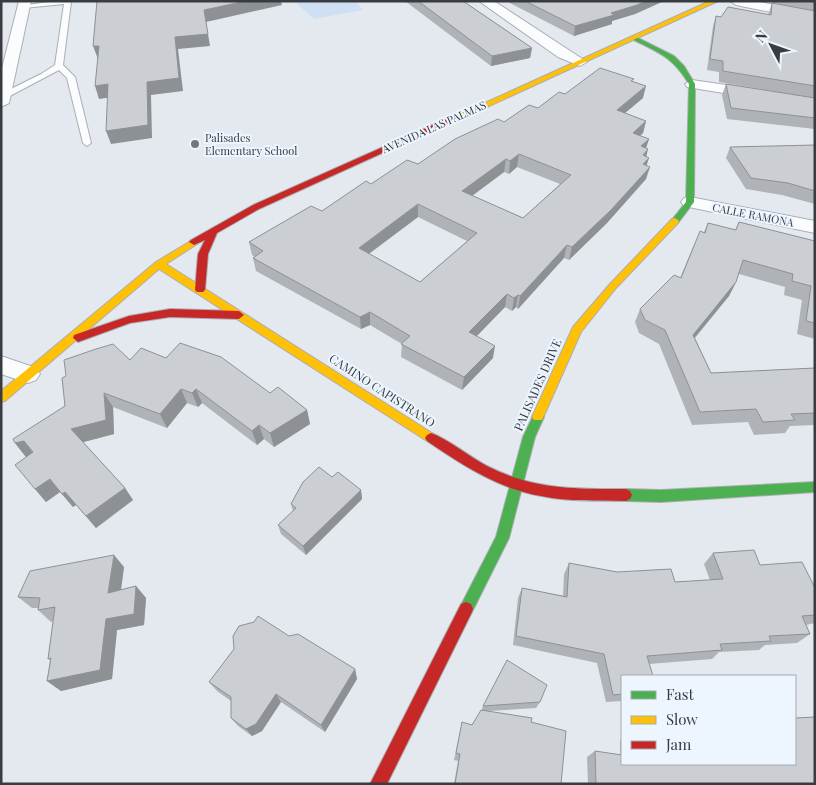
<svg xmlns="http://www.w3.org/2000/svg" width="816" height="785" font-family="'Playfair Display',serif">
<rect width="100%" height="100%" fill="#e3e9ef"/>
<path fill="#d0e0f4" d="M294 1H355L363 10 314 19Z"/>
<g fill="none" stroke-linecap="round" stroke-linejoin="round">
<g stroke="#abafb4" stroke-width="2">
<path id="lane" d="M55 1 71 2 63 65 75 77 91 143 87 146 83 143 67 78 59 70 6 98H1V94L41 74 55 65 64 4 24 8 21 6Z"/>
</g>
<g stroke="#abafb4" stroke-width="2">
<path id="street" d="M19 1H31L9 103 1 107V72Z
M479 1H494L587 62 580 66 558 57Z
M730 1H755L815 13V21L736 5Z
M692 80 815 98V108L687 87 685 84Z
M690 197 815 221V233L684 206 681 202 684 198Z
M1 356 36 368 40 374 36 380 28 383 1 374Z"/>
</g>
<g stroke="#abafb4" stroke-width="2">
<path id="fast" d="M634 36 674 56 684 66 695 84 694 202 678 223 675 224 671 221 686 202 689 84C672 56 659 53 632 39L631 38Z
M538 412 542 414 544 417 535 437 509 538 471 614 466 616 461 614 459 609 496 537 523 437 534 414Z
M815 482V492L661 502 626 501 622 499 620 495 622 491 626 489 661 490Z"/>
</g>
<g stroke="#abafb4" stroke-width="2">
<path id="slow" d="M710 1H718L463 118 456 116Z
M675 218 679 221 678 223 616 288 581 332 542 420H534L532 417 573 327 610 284 672 219Z
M194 239 199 242 197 244 166 264 435 435 437 438 435 441 431 443 427 441 159 269 5 401 1 402V391L156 262Z"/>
</g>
<g stroke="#abafb4" stroke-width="2">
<path id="jam" d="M457 114 464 116 259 209 217 233 208 254 205 290 203 292H197L195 290 198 254 205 240 194 245 189 242 191 240 253 205Z
M170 309 239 311 244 315 239 319 170 317 130 323 78 342 73 338 74 335 129 316Z
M431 433C448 439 470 457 487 466 534 490 576 489 626 489L630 491 632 495 630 499 626 501C598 500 569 502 541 496 499 489 462 465 427 441L425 438 427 435Z
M466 602 471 604 473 609 471 614 387 784H370L461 604Z"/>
</g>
<use href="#lane" fill="#fbfcfd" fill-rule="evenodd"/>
<use href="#street" fill="#fbfcfd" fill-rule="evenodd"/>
<use href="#fast" fill="#4caf50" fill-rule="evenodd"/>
<use href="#slow" fill="#ffc107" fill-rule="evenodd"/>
<use href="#jam" fill="#c62828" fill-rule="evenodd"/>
</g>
<path fill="#afb2b6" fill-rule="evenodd" d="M405 1H463L532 48 530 58 491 66Z
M506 1H664L635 14 612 21V24L574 36Z
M769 1H815V11L769 2Z
M772 3 815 11V98L719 82V72L707 70 713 26 716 16 721 17 768 15Z
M633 82 643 98 625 113 646 121 643 133 640 136 649 139 646 148 647 165 646 179 607 223 569 260 564 258 518 309 516 307 512 311 505 307 477 336 493 358 462 390 401 357 402 344 370 325 361 329 256 271 253 258 255 257 252 255 249 242 322 211 371 184 418 164 504 122 538 108 565 94ZM517 167 560 184 523 218 472 196 504 172 509 174ZM418 217 467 241 420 282 369 254Z
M726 84 815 98V129L727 119 722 95Z
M815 145V204L782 195 746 189 726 158 730 147Z
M739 222 815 241V339L797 334 802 300 784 295 785 287 739 274 736 282 729 296 695 338 711 373 815 368V425L790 426 785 433 754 435 748 422 692 425 659 344 639 333 635 322 640 309 680 278 694 245 704 232 708 223 735 230Z
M166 358 270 393 307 410 310 424 274 447 264 439 257 445 202 403 198 407 187 403 167 428 113 407 114 434 83 442 125 488 133 500 96 528 76 505 73 507 60 492 46 502 35 489 27 456 26 457 15 443 130 360Z
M332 477 361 490 362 499 306 555 281 534 278 525 293 511 291 504Z
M713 553 760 565 815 588V623L806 625 810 634 797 643 765 645 759 650 719 652 712 659 649 664 622 676V701L606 702 597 663 513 645 518 598 522 588 563 596 564 574 569 563 617 572 675 582 710 580 704 564Z
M124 567 121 590 136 586 146 598 144 625 117 630 112 679 61 691 47 681 50 660 48 659 53 621 51 622 38 610V608H32L18 597Z
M289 636 355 669 357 679 325 732 281 702 262 731 252 736 238 726 231 718V701L217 691 209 682 234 649Z
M540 702 536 708 488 711 531 722 561 784H454L458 761 454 760 462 722 472 725 482 710 483 706Z
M622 738V764L815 784H588L587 757 595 751 620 755V740Z"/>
<path fill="#8e9194" d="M246 1H281L282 5 206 22 210 46 178 49 183 91 151 95 152 138 111 144 106 131 147 82 175 37 204 10Z
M646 1H664L635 14 612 21V24L574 36 575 26 611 13Z
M93 46H99L98 59Z
M532 48 530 58 491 66 492 56Z
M108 84 113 97 99 99 95 86Z
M646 86 643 98 613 123 617 110Z
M646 121 643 133 629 146 633 133Z
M649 139 645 151 641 146Z
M648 149 645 162 643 155Z
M519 154 517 167 509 174 510 161Z
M649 158 645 170 643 164Z
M506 159 504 172 461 204 462 191Z
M650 167 646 179 607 223 569 260 572 247Z
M418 204V217L359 261V248Z
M567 245 564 258 518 309 520 296Z
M736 282 729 296 686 348 693 335Z
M507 294 505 307 468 345 469 332Z
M518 295 516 307 512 311 514 298Z
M370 312V325L361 329 360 317Z
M495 346 493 358 462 390 464 377Z
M181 389 187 403 167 428 160 414Z
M196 389 202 403 198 407 192 393Z
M104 393 113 407 114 434 80 443 71 429Z
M307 410 310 424 274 447 270 433Z
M259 425 264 439 257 445 252 431Z
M24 441 34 455 26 457 15 443Z
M50 479 60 492 46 502 35 489Z
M125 488 133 500 96 528 86 516Z
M361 490 362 499 306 555 303 546Z
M65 492 76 505 73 507 62 494Z
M114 555 124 567 119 604 108 593Z
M136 586 146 598 144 625 117 630 112 679 61 691 47 681 106 619Z
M355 669 357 679 325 732 321 725Z
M276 694 281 702 262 731 252 736 246 729Z"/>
<path fill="#cbcfd4" stroke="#8e9194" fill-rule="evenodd" d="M97 1H246L204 10 208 34 175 37 179 78 147 82 148 125 106 131 108 84 95 86 99 46H93Z
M418 1H463L532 48 492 56Z
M525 1H646L637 5 611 13 614 15 575 26Z
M772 3 815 11V86L723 71V61L710 59 716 16 721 17 728 7 771 15Z
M600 68 634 79 631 81 646 86 617 110 646 121 633 133 649 139 641 146 648 149 643 155 649 158 643 164 650 167 611 210 572 247 567 245 520 296 518 295 514 298 507 294 469 332 495 346 464 377 401 344 410 336 370 312 360 317 253 258 263 251 249 242 311 206 322 211 366 181 371 184 407 160 418 164 455 139 498 119 504 122 529 105 538 108 559 92 565 94ZM519 154 571 175 523 218 462 191 506 159 510 161ZM418 204 477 233 420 282 359 248Z
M726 84 815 98V118L731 108Z
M815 145V191L788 183 751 178 730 147Z
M739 222 815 241V323L806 321 811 286 792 281 793 274 743 260 736 282 693 335 711 373 815 368V413L791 414 795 420 763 422 756 409 700 412 665 330 645 320 640 309 674 275 681 278 700 231 705 233 708 223 736 230Z
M180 343 221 357 270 393 278 387 307 410 270 433 259 425 252 431 196 389 192 393 181 389 160 414 104 393 106 420 71 429 125 488 86 516 65 492 62 494 50 479 35 489 15 465 33 452 24 441 15 443 13 439 65 406 62 378 66 376 64 360 96 349 113 344 130 360 141 348 166 358Z
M319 467 332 477 338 472 361 490 303 546 278 525 296 508 291 504 303 482Z
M754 550 760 565 802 562 815 588V615L802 616 810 634 769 636 771 641 720 644 722 650 647 656 653 676H622V694L613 695 604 654 516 636 522 588 567 597 569 563 617 572 671 569 675 582 723 579 713 553Z
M114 555 108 593 136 586 134 614 106 619 100 670 47 681 51 658 48 659 55 607 38 610 40 598 18 597 30 571Z
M258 616 289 636 298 634 355 669 321 725 276 694 256 724 246 729 231 718V697L209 682 234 649 233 636 239 626 254 622Z
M507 660 547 685 540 702 483 706Z
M481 710 532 718 531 722 566 731 561 784H455L460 754 456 753 462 722 472 725Z
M815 717V784H596L595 751 622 755V764H795V718Z"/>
<circle fill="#74787d" stroke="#edf5fe" stroke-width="2" cx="195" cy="144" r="5"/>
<g text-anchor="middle" stroke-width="4" stroke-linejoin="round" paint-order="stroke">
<g font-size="11" fill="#383b40" stroke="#edf5fe">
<text transform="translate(434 127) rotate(-24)" y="4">AVENIDA LAS PALMAS</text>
<text transform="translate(753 215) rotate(11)" y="4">CALLE RAMONA</text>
</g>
<g font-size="11" fill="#383b40" stroke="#edf5fe" text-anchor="start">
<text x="205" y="142">Palisades<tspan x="205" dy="13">Elementary School</tspan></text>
</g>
<g font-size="12" fill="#383b40" stroke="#edf5fe">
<text transform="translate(538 385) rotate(-66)" y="4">PALISADES DRIVE</text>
<text transform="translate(382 391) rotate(33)" y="4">CAMINO CAPISTRANO</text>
</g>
</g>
<rect width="816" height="785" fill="none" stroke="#383b40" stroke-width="5"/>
<rect x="621" y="675" width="175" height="90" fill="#edf5fe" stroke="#a5abb2"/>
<rect x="631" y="691" width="25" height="8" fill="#4caf50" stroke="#a5abb2"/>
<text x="666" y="700" font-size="15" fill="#383b40">Fast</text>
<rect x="631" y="716" width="25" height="8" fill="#ffc107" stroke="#a5abb2"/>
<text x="666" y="725" font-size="15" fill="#383b40">Slow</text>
<rect x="631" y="741" width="25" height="8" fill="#c62828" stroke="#a5abb2"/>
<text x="666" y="750" font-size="15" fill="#383b40">Jam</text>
<g transform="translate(771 45) rotate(311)" stroke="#edf5fe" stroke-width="4" paint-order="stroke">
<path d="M0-4L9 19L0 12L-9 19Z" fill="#383b40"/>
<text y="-8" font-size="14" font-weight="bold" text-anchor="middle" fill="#383b40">N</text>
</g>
</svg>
